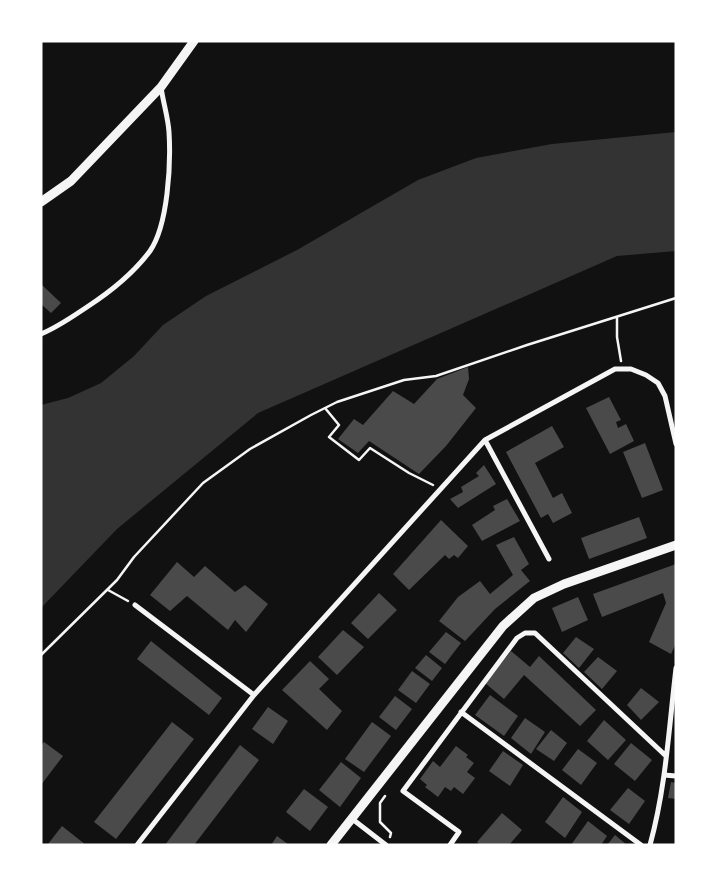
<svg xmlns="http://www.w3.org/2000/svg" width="717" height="886" font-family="Bitter,serif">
<rect width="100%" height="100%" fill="#111"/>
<path fill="#333" d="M676 132V251L617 256 258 413 117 529 41 608V405L68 398 101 383 134 356 163 325 206 296 297 250 418 180 476 158 552 144Z"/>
<path fill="#4a4a4a" d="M41 284 61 303 51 313 41 304Z
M468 367 469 379 463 395 476 408 446 446 419 474 369 441 358 453 338 439 354 419 363 425 393 391 414 404 437 379Z
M609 397 621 420 616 422 618 428 626 424 634 441 610 454 586 408Z
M552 426 564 447 535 463 553 498 562 493 572 513 553 523 548 514 541 518 506 452Z
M645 443 663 490 642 498 623 452Z
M484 465 496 484 458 508 450 499 463 492 461 487 479 476 476 473Z
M507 499 520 521 482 541 472 525 495 510 493 506Z
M639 517 647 538 589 559 581 538Z
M441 520 468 546 458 558 454 555 449 559 445 555 409 590 393 574Z
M514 537 529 564 521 570 530 581 495 609 465 641 439 621 458 597 480 581 490 594 513 575 496 545Z
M177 562 194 577 205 566 235 592 245 585 268 604 246 632 235 620 228 630 187 596 170 611 150 595Z
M676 564V643L671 654 649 642 666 603 663 593 602 617 593 594Z
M379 593 397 610 368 639 351 623Z
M578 597 588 620 562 632 552 608Z
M343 630 364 647 337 675 318 657Z
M446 632 461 643 445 664 429 652Z
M576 637 594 649 579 668 563 653Z
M151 641 222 698 209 715 137 659Z
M511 651 530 667 539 656 596 710 580 726 524 675 504 699 485 683Z
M426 655 442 668 432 681 415 668Z
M598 657 617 671 602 689 584 672Z
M310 661 329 679 319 689 342 711 327 730 282 690Z
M412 671 430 684 416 703 398 690Z
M641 688 659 702 641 720 627 705Z
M490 695 518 716 504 736 475 715Z
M395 696 412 709 396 730 379 717Z
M268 707 288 721 273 744 252 729Z
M525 718 545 732 531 754 511 738Z
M604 720 626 740 608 760 587 741Z
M172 722 194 739 116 839 94 822Z
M372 722 391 736 364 772 345 759Z
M551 730 567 743 554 761 536 749Z
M44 742 63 756 41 785V746Z
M631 743 652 760 635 781 614 764Z
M240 745 259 760 194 845H165Z
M456 746 468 755 466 757 474 763 467 772 475 778 463 794 454 787 451 791 445 787 438 797 425 787 427 785 420 779 433 761 440 767Z
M578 749 597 763 581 785 562 770Z
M503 751 523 765 510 786 489 771Z
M341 762 361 778 340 807 319 790Z
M671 782 676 783V799L668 798Z
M628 788 645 801 629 824 610 810Z
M304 789 328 807 310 831 286 812Z
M563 797 582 812 565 838 545 822Z
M502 813 522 830 509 845H480L477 842Z
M588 821 607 836 601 845H571Z
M62 826 86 845 48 844Z
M615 835 627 845H607Z
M277 836 289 845H271Z"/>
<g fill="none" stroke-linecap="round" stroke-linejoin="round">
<path stroke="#f5f5f5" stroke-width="2.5" d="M617 317V337L621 361
M325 408 339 425 329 437 359 460 370 448 409 473 433 485
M108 590 128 601
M41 655 117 580 134 557 203 483 250 449 311 415 337 402 404 380 436 376 527 345 676 298
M385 796 380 803V822L391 833 390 837"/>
<path stroke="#f5f5f5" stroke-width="5" d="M41 334C58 327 72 317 87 307 110 292 133 274 150 251 168 225 171 164 169 132 168 117 163 102 161 87
M485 440 549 559
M135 605 254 695
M461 712 641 845
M664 775 676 776
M351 818 386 845
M137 845 254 695 485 440 615 369H631L646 375 658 383 665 396 676 444
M450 845 459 832 403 791 517 638 525 633H535L666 756
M650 845C666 787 669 727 676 668"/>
<path stroke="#f5f5f5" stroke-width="9" d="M41 202 71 181 161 87 194 41"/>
<path stroke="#f5f5f5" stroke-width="9" d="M331 845 503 626 534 598 564 584 676 545"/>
</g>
<rect width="717" height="886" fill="none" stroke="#ffffff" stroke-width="85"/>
</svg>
